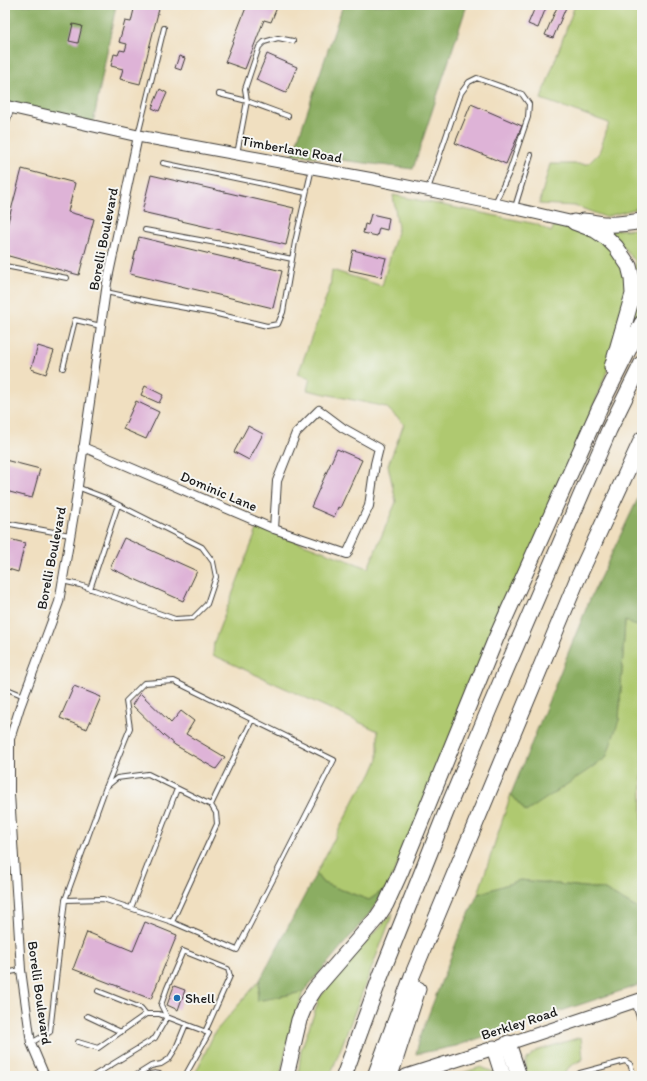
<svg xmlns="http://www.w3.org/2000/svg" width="647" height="1081" font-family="Itim,sans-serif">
<rect width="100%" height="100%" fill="#f6f6f2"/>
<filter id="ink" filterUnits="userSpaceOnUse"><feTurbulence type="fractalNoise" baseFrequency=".025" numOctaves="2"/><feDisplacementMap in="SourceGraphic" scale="8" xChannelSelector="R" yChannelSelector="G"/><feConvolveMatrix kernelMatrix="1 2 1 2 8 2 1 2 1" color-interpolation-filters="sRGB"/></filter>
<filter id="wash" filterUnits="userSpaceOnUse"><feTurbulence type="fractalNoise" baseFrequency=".012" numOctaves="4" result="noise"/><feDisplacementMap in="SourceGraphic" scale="16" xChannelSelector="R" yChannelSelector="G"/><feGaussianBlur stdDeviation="0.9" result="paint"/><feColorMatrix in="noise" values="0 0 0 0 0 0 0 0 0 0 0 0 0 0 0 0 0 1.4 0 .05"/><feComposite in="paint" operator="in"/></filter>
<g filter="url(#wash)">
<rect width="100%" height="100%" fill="#f0dfc0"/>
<path fill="#afc96f" stroke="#667246" d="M575 5H642V207L605 217 576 206 539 204 550 164H588L599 153 609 123 541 99Z
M393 195 536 224 551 232 554 226 584 231 608 244 626 276 628 295 615 350 587 424 388 887 369 900 323 883 316 874 358 793 371 775 378 759V731L213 655 214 642 258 527 368 568 396 502 388 465 404 424 386 407 307 390 310 378 298 374 330 287 332 270 382 286 398 228Z
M642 229V308L632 328 635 261 609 230Z
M625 620 642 628V911L603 889 520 880 478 894 511 794 526 812 619 720Z
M393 913 330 1076H298L301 1050 318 1003 317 1001 357 951Z
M260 980 257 1001 303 992 288 1040 280 1076H194L215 1032Z
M581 1037 583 1059 569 1067 563 1076H527L526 1070V1060L536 1051Z
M481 1067 493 1072 495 1076H453Z"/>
<path fill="#8bad62" stroke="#54643f" d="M5 5H116L93 124 5 107Z
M343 5H467L413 169 293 154Z
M642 490V628L625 621 619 720 606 758 526 812 511 794 590 599Z
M316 874 323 883 369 900 388 887 370 913 303 992 257 1001 260 980Z
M520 880 603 889 642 911V984L456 1046 416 1054 420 1037 458 938 478 894Z"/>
<g id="blocks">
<path fill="#deb3d7" d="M135 5H160L140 84 120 79 123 69 111 66 114 54 118 55 120 50 125 51 127 44 119 42 125 21 131 22Z
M247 5H278L271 22 264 20 245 69 225 62Z
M536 5H547L538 28 528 24Z
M558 5H567L553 38 545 35Z
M73 24 82 26 78 43 69 41Z
M267 54 297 67 286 93 256 80Z
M179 56 185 58 181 70 175 68Z
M160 89 167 93 159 111 152 108Z
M471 104 522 126 506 164 455 143Z
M22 169 75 183 68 212 94 219 79 275 5 255V233Z
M151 175 294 208 286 245 142 212Z
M371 214 389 218 387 230 379 228 377 236 363 233 365 224 368 225Z
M139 237 282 271 273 308 130 274Z
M353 250 386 258 381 277 349 270Z
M38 346 54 351 46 374 31 369Z
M145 386 163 395 159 403 141 395Z
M136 401 159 412 146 439 123 429Z
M248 426 263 434 249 460 234 452Z
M337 449 362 460 340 508 338 507 334 517 311 507Z
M5 460 40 469 32 498 6 491 5 494Z
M5 538 25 543 18 572 5 568Z
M124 538 197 571 183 601 110 568Z
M74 686 101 697 87 729 60 718Z
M140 693 171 723 181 711 194 721 186 734 225 757 216 769 175 745 164 736 132 705Z
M145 922 177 935 151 999 73 969 87 932 133 951Z
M174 986 185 990 178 1010 167 1005Z"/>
</g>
</g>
<g filter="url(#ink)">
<use href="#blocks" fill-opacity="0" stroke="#3c3935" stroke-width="1"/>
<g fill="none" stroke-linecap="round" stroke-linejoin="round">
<g stroke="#3c3935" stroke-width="6">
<path id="service" d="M219 94 247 101 288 116
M5 127 12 108
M138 135 164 28
M237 154 247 101 245 89 259 47 264 42 278 38 293 41
M163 163 306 193
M428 189 461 93 469 82 477 78 522 94 529 104 528 117 509 173 495 203
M515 207 531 155
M145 230 227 245 292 259
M5 266 67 278
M106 292 152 302 213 313 267 326 278 324 283 312 295 242 312 168
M63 368 75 320 101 326
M5 523 70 535
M62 581 80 585 175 619 193 618 207 604 216 577 213 562 202 547 103 497 77 487
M90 589 118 505
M5 688 24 696
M107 785 130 728 126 701 144 683 174 681 334 760 237 950 172 922
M211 805 252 720
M131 908 177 789
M5 973 21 970
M98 991 141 1008 146 1014
M87 1016 121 1032
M167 1017 161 1005 167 988 183 951 228 969 230 976 205 1032
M78 1042 98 1048 146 1014H159L167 1017
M31 1043 50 1032 65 900 106 787 117 778 148 774 211 805 216 813 217 824 172 922 103 899 65 900
M93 1076 155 1038 167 1017 209 1033 185 1076
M135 1076 151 1066 161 1064 169 1059 176 1048 186 1024
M146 1076C152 1072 157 1072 164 1076
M576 1076 580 1073 625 1061 630 1064 634 1076"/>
</g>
<g stroke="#3c3935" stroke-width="10">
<path id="minor" d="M83 447 274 529 347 554 369 506 375 464 379 448 343 428 319 410 296 433 277 481 274 529
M636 1001 642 1020
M45 1076 31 1043 21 970 10 794V739L20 707 59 602 74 514 107 283 138 136"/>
</g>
<g stroke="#3c3935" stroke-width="13">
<path id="tertiary" d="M5 106 138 136 373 179 495 204 574 222"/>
</g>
<g stroke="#3c3935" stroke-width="14">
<path id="secondary" d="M501 1046 642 999"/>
</g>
<g stroke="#3c3935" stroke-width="15">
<path id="primary" d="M406 1076 494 1048"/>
</g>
<g stroke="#3c3935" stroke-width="17">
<path id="motorway" d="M583 221C591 221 598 224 606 224 618 225 630 223 642 221
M574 222 595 230 607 238 616 247 629 266 632 278 633 294 612 367
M508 1043 519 1076
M494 1048 503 1076
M286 1076 299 1020 306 1003 315 989 376 919 386 904 401 871 496 638 600 407 642 323
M344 1076 381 975 446 812 490 707 609 430 642 363
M375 1076 412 976 577 580 642 439
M390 1076 418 989"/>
</g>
<use href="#service" stroke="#fff" stroke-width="4"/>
<use href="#minor" stroke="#fff" stroke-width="8"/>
<use href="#tertiary" stroke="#fff" stroke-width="11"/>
<use href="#secondary" stroke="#fff" stroke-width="12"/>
<use href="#primary" stroke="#fff" stroke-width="13"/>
<use href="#motorway" stroke="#fff" stroke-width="15"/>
</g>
</g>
<circle fill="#1f6fb2" stroke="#f6f6f2" stroke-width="1.5" cx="177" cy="998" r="4"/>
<g text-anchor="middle" stroke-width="4" stroke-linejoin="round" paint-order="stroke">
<g font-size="14" fill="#1c1c1c" stroke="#f6f6f2">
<text transform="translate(292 149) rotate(10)" y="5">Timberlane Road</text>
<text transform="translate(103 239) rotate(-79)" y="5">Borelli Boulevard</text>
<text transform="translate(219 491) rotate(23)" y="5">Dominic Lane</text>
<text transform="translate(51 558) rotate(-79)" y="5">Borelli Boulevard</text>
<text transform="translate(40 993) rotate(82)" y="5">Borelli Boulevard</text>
<text transform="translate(519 1023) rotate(-18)" y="5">Berkley Road</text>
</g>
<g font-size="14" fill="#1c1c1c" stroke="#f6f6f2" text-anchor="start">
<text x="185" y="1003">Shell</text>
</g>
</g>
<rect width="647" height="1081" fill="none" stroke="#f6f6f2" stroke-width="20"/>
</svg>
